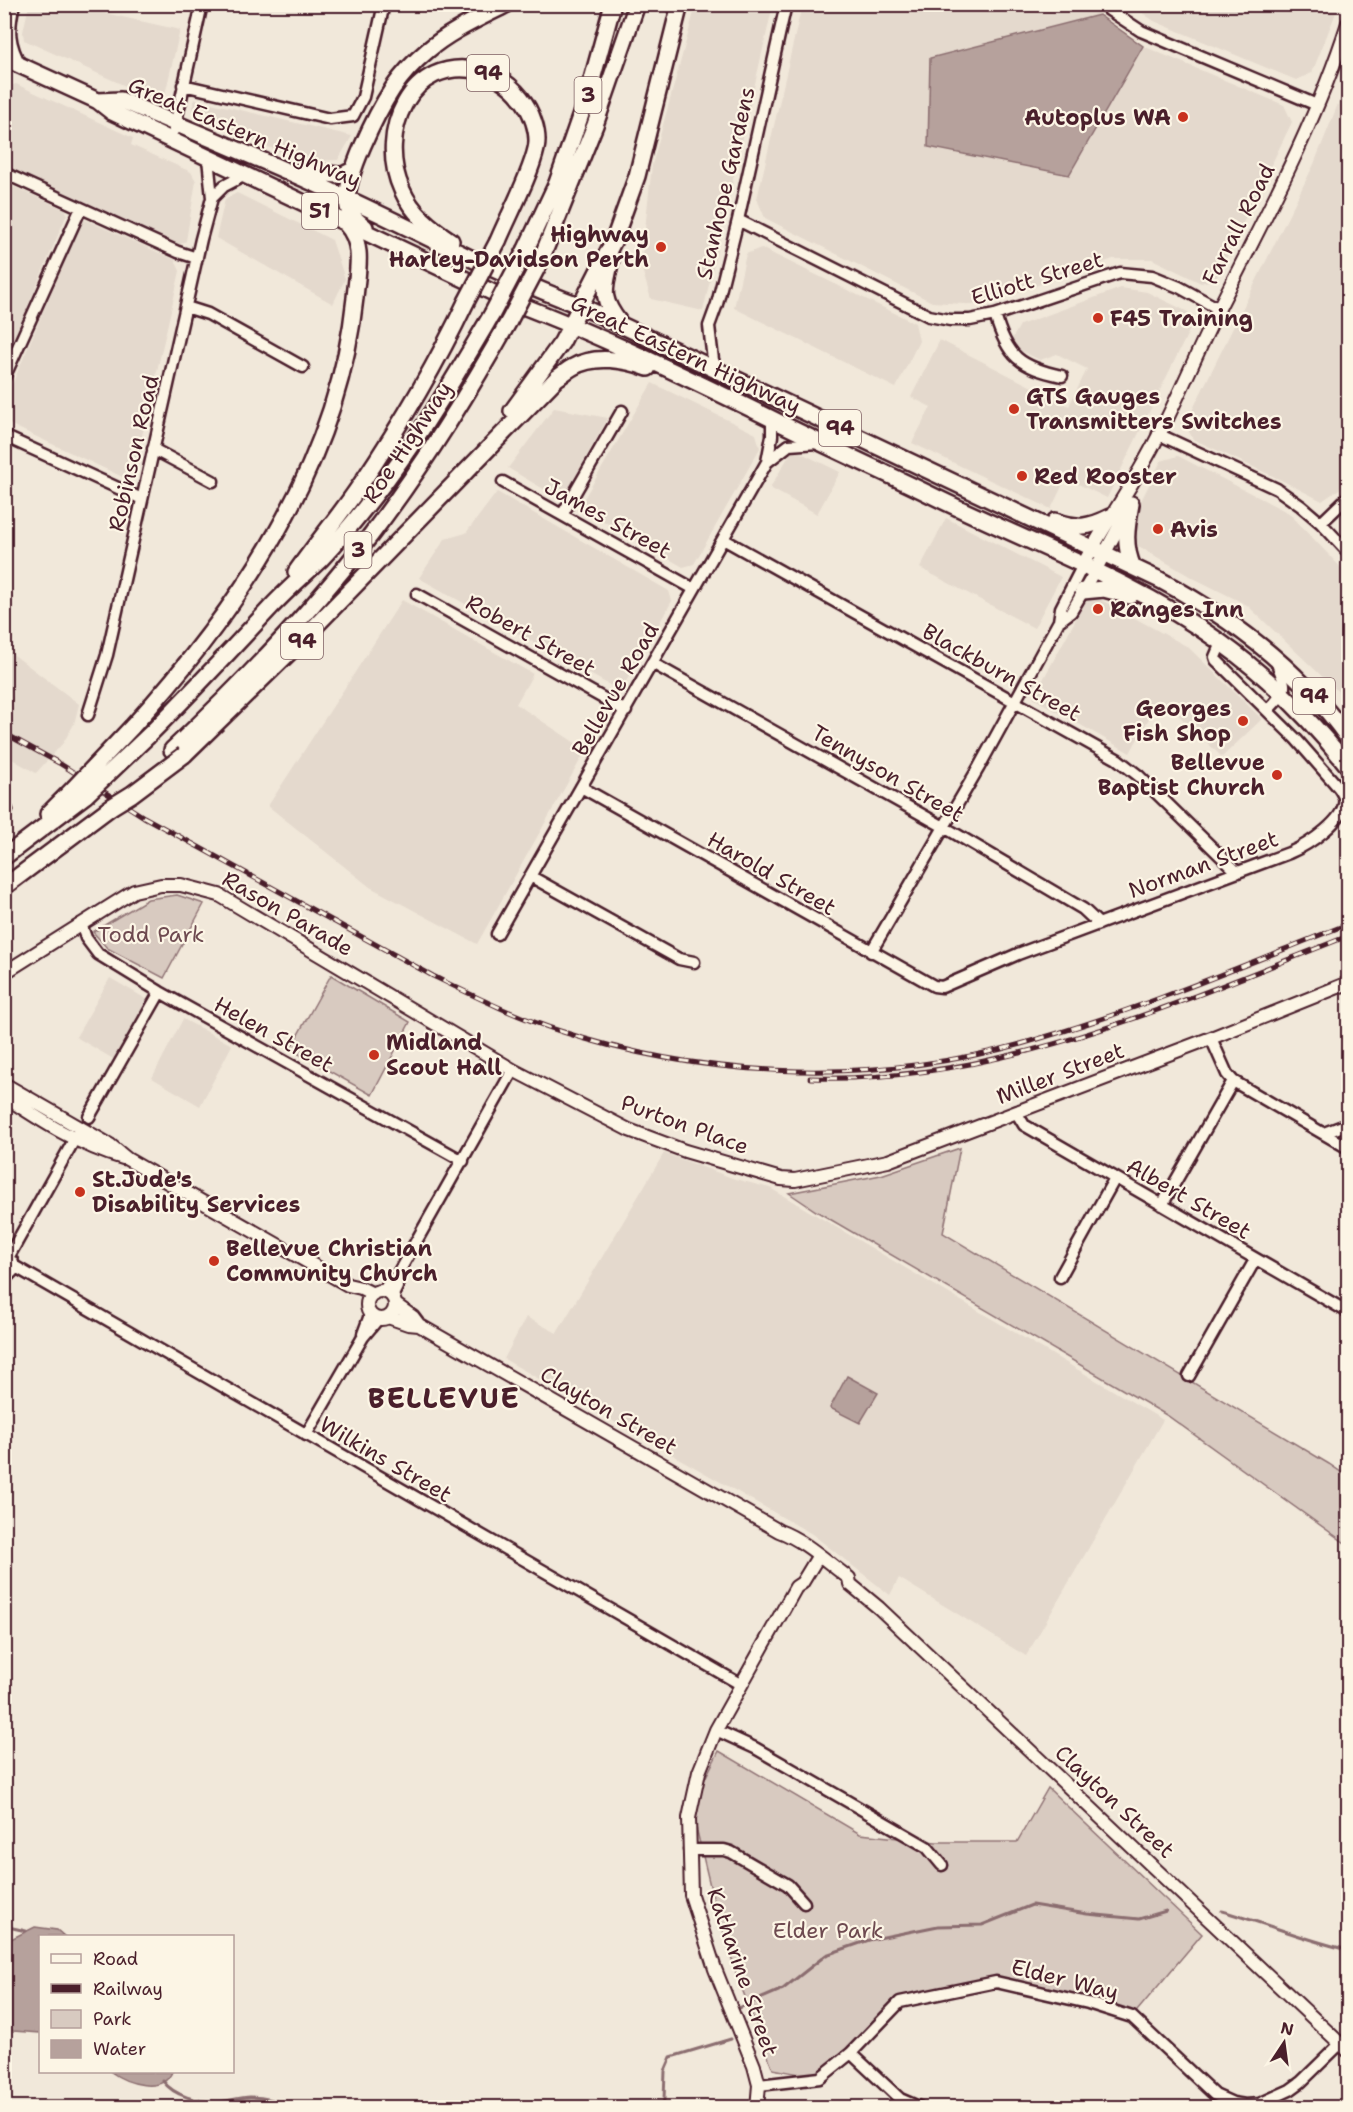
<svg xmlns="http://www.w3.org/2000/svg" width="1353" height="2112" font-family="'Shantell Sans',sans-serif">
<rect width="100%" height="100%" fill="#f1e8da"/>
<filter id="ink" filterUnits="userSpaceOnUse"><feTurbulence type="fractalNoise" baseFrequency=".0167" numOctaves="2"/><feDisplacementMap in="SourceGraphic" scale="12" xChannelSelector="R" yChannelSelector="G"/><feConvolveMatrix kernelMatrix="1 2 1 2 8 2 1 2 1" color-interpolation-filters="sRGB"/></filter>
<g filter="url(#ink)">
<path fill="#e4d9cd" d="M1090 4 1099 15 930 58 928 147 1069 175 1143 46 1284 105 1292 122 1216 279 1201 283 1152 259H1113L980 305 932 302 765 218 757 199 802 5Z
M29 5H69L180 30 163 103 24 40 23 32Z
M696 5H773L703 311 651 299 641 266 652 165Z
M1131 5H1339L1312 73 1296 80 1154 21Z
M1348 79V483L1322 501 1279 479 1193 439 1185 425 1314 164Z
M16 84 133 138 131 145 191 172 196 181 186 241 178 246 5 166V96L8 87Z
M194 99 352 136 338 160 314 161 289 155 196 119 192 111Z
M5 183 66 210 67 214 5 360Z
M237 193 332 240 345 279 333 304 216 238 225 199Z
M86 220 175 260 180 271 133 475 127 479 5 422V401L82 221Z
M761 248 915 323 919 341 896 388 734 308 746 254Z
M1121 288 1147 292 1188 312 1192 325 1107 498 1066 478 1051 509 912 443 931 407 911 397 940 340 1069 406 1087 369 1057 354 1040 360 1015 348 1011 341 1020 325Z
M652 383 756 434 760 448 694 564 683 567 579 507Z
M554 408 608 418 562 500 508 468Z
M793 449 840 472 817 514 770 488Z
M1178 456 1289 513 1348 575V701L1247 605 1191 577 1135 544 1134 515 1161 461Z
M497 492 669 591 672 601 624 685 613 687 419 578 445 539 466 533Z
M946 518 1061 577 1034 628 920 568Z
M1094 596 1188 647 1262 719 1222 757 1172 709 1159 700 1130 753 1033 698 1088 597Z
M402 600 533 674 516 704 586 750 477 944 370 887 268 806Z
M4 645 10 652 79 704 74 724 63 743 36 773 5 755Z
M110 978 148 1000 115 1060 76 1037Z
M183 1019 232 1045 200 1106 152 1078Z
M664 1153 735 1179 770 1188 1163 1420 1026 1656 899 1578 890 1595 812 1534 504 1359 526 1317 557 1333Z"/>
<path fill="#d8cac0" stroke="#917476" stroke-width="1.5" d="M177 895 204 904 164 978 107 948 93 932 148 899Z
M331 975 410 1022 372 1095 290 1049Z
M960 1148 943 1233 1329 1464 1348 1477V1545L1168 1416 816 1211 789 1193 881 1175Z
M719 1751 860 1834 936 1842H1017L1048 1788 1202 1934 1132 2017 996 1982 900 2002 820 2078 773 2069 737 1976 711 1890 691 1806Z"/>
<path fill="#b6a19c" stroke="#8b6d6f" stroke-width="1.5" d="M1099 15 1143 46 1069 175 928 147 930 58Z
M847 1376 878 1393 860 1423 830 1408Z
M35 1927 57 1930 64 1936H40V2033L13 2031 4 2026 5 1942Z
M111 2072H172C162 2095 126 2083 111 2072Z"/>
<g fill="none" stroke-linecap="round" stroke-linejoin="round">
<path stroke="#8b6d6f" stroke-width="3" d="M1222 1911C1264 1923 1306 1940 1348 1950
M4 1926 26 1931
M739 2008 783 1989 826 1955 869 1940 938 1926 982 1925 1032 1905 1087 1914 1139 1919 1166 1911
M163 2081C174 2096 198 2102 217 2102 228 2102 239 2097 250 2097 266 2097 280 2101 295 2108
M661 2108 664 2100 665 2071 671 2057 731 2039"/>
<g stroke="#4a1f2b" stroke-width="15">
<path id="minor" d="M14 4C8 29 8 43 21 66
M1105 4 1109 10 1141 31 1317 105
M183 85 330 119 353 116 363 97 384 4
M174 130 202 4
M4 173 178 252 197 258
M212 198 224 186 245 175
M738 220 929 316 950 320H970L995 315 1120 273 1152 276 1179 287 1219 309
M186 307 208 314 303 367
M995 315C1007 357 1020 367 1062 376
M718 370 713 360 709 326 717 304 738 220 786 4
M4 378 81 208
M1158 434 1277 489 1301 506 1321 523 1348 552
M4 436 142 499
M153 449 213 481
M767 462 789 445 818 443
M503 482 694 589
M562 515 622 411
M1321 523 1348 497
M723 539 1117 759 1139 776 1237 872
M417 594 626 711
M1059 621 1061 608 1083 565
M652 663 944 827 1083 909 1099 924
M1268 710C1289 688 1287 689 1276 661
M88 715 107 655 201 239 212 198 208 158
M581 787 934 986 942 987 1018 954 1289 853C1306 846 1349 819 1344 797 1343 794 1341 791 1339 788L1296 739 1216 660 1215 657 1221 643
M4 804 7 810 4 812
M530 876 679 959 694 962
M81 924 86 938 98 954 160 992 463 1161
M497 934 767 462 772 436V419
M871 952 979 767 1059 621 1071 612 1095 571
M1211 1038 1227 1074 1233 1081 1348 1148
M1016 1112 1024 1125 1348 1312
M89 1117 160 992
M1324 1133 1348 1124
M1162 1205 1233 1081
M9 1256 78 1133
M14 1266 740 1684
M1060 1277 1115 1178
M4 1280 13 1271V1262
M383 1292 389 1282 396 1277 513 1070
M392 1297 397 1287 396 1277
M363 1334 370 1315
M1189 1376 1255 1260
M306 1435 363 1337 378 1319
M716 1730 755 1748 927 1847 942 1865
M689 1850H724L731 1852 788 1885 804 1903
M851 2053 900 2099 921 2108
M759 2085 820 2078 851 2053 900 2002 996 1982 1088 2003 1132 2017 1215 2095 1233 2103 1245 2105 1259 2104 1290 2090 1301 2082 1340 2044"/>
</g>
<g stroke="#4a1f2b" stroke-width="16">
<path id="major" d="M1083 565C1100 532 1121 503 1139 471 1170 419 1192 362 1219 308 1266 215 1316 123 1348 23
M1095 571 1128 510
M4 973 134 891 161 885H181L219 895 513 1070 629 1130 685 1151 781 1179 795 1180 888 1161 1211 1038 1348 983
M4 1084 110 1145 127 1159 348 1285 361 1288 373 1294
M4 1096C40 1120 80 1146 123 1158
M367 1305a14 14 0 1 1 28 0a14 14 0 1 1-28 0Z
M395 1304 413 1317 419 1325
M388 1317 408 1324 419 1325 779 1531C804 1540 827 1562 849 1578L850 1584 879 1608 1348 2051
M757 2108 759 2085 754 2066 715 1969 691 1895 689 1818 699 1772 716 1730 796 1587 802 1583 819 1555"/>
</g>
<g stroke="#4a1f2b" stroke-width="20">
<path id="highway" d="M4 58 98 101 112 112 171 140 515 303C602 336 686 377 770 418 822 444 875 468 927 493 1025 542 1131 578 1220 642 1269 677 1310 719 1348 766
M98 101 121 100C196 133 272 163 346 198 424 234 500 276 581 306L1160 580C1233 619 1300 670 1348 738
M301 171 337 175H343L353 170
M365 227C358 222 350 216 348 207 342 180 378 111 393 88 402 75 415 61 427 51 450 31 480 18 507 4
M451 241C431 228 412 213 402 190 376 134 410 54 480 71 497 75 510 84 521 98 531 110 540 133 536 149 530 176 509 215 498 241
M526 249 557 183 588 94 613 4
M611 258C606 288 598 295 619 322
M540 262 595 125 637 4
M512 411 562 342 614 240 637 176 680 4
M1131 504C1127 526 1123 545 1133 567
M1055 521C1077 529 1088 528 1110 517
M296 572C317 542 341 514 361 484 400 426 436 365 466 302
M1083 591 1104 589 1130 596
M132 727C241 607 338 464 355 298 357 272 365 244 346 224
M148 736C190 694 230 651 271 607 286 591 303 576 320 560 344 535 366 507 387 479 426 427 459 370 492 314
M172 750C243 683 310 613 370 536 422 468 467 396 509 321
M184 755 296 646 557 378C562 375 567 370 573 367 595 354 626 360 648 368
M48 814 74 788
M4 857 86 795
M4 887 111 807"/>
</g>
<use href="#minor" stroke="#fcf5e5" stroke-width="10"/>
<use href="#major" stroke="#fcf5e5" stroke-width="12"/>
<use href="#highway" stroke="#fcf5e5" stroke-width="15"/>
<g stroke="#4a1f2b" stroke-width="5">
<path id="rail" d="M4 733 59 763 144 817 433 976C474 996 516 1017 560 1031 711 1081 885 1085 1038 1039 1144 1008 1246 964 1348 924
M810 1078C1000 1084 1176 1003 1348 936"/>
</g>
<use href="#rail" stroke="#fcf5e5" stroke-width="3" stroke-dasharray="9" stroke-linecap="butt"/>
<g stroke="#4a1f2b" stroke-width="20" stroke-linecap="butt">
<path id="highway-bridge" d="M466 302 498 241
M492 314 526 249
M509 321 540 262
M74 788 132 727
M86 795 148 736
M111 807 132 794 184 755"/>
</g>
<use href="#highway-bridge" stroke="#fcf5e5" stroke-width="15"/>
</g>
</g>
<g fill="#c8321e" stroke="#fcf5e5" stroke-width="2">
<circle cx="1183" cy="117" r="6"/>
<circle cx="661" cy="247" r="6"/>
<circle cx="1098" cy="318" r="6"/>
<circle cx="1014" cy="409" r="6"/>
<circle cx="1022" cy="476" r="6"/>
<circle cx="1158" cy="529" r="6"/>
<circle cx="1098" cy="609" r="6"/>
<circle cx="1243" cy="721" r="6"/>
<circle cx="1277" cy="775" r="6"/>
<circle cx="374" cy="1055" r="6"/>
<circle cx="80" cy="1192" r="6"/>
<circle cx="214" cy="1261" r="6"/>
</g>
<g text-anchor="middle" stroke-width="4.5" stroke-linejoin="round" paint-order="stroke">
<g fill="#fcf5e5" stroke="#7f5f63" stroke-width="1.5">
<rect x="467" y="55" width="42" height="36" rx="4.5"/>
<rect x="574.5" y="77" width="27" height="36" rx="4.5"/>
<rect x="302" y="193" width="36" height="36" rx="4.5"/>
<rect x="819" y="410" width="42" height="36" rx="4.5"/>
<rect x="344.5" y="532" width="27" height="36" rx="4.5"/>
<rect x="281" y="623" width="42" height="36" rx="4.5"/>
<rect x="1293" y="678" width="42" height="36" rx="4.5"/>
</g>
<g font-size="21" font-weight="bold" fill="#4a1f2b">
<text x="488" y="80">94</text>
<text x="588" y="102">3</text>
<text x="320" y="218">51</text>
<text x="840" y="435">94</text>
<text x="358" y="557">3</text>
<text x="302" y="648">94</text>
<text x="1314" y="703">94</text>
</g>
<g font-size="22" font-weight="bold" fill="#4a1f2b" stroke="#fcf5e5" text-anchor="start">
<text x="1171" y="125" text-anchor="end">Autoplus WA</text>
<text x="649" y="242" text-anchor="end">Highway<tspan x="649" dy="25">Harley-Davidson Perth</tspan></text>
<text x="1110" y="326">F45 Training</text>
<text x="1026" y="404">GTS Gauges<tspan x="1026" dy="25">Transmitters Switches</tspan></text>
<text x="1034" y="484">Red Rooster</text>
<text x="1170" y="537">Avis</text>
<text x="1110" y="617">Ranges Inn</text>
<text x="1231" y="716" text-anchor="end">Georges<tspan x="1231" dy="25">Fish Shop</tspan></text>
<text x="1265" y="770" text-anchor="end">Bellevue<tspan x="1265" dy="25">Baptist Church</tspan></text>
<text x="386" y="1050">Midland<tspan x="386" dy="25">Scout Hall</tspan></text>
<text x="92" y="1187">St.Jude's<tspan x="92" dy="25">Disability Services</tspan></text>
<text x="226" y="1256">Bellevue Christian<tspan x="226" dy="25">Community Church</tspan></text>
</g>
<g font-size="22" fill="#4a1f2b" stroke="#fcf5e5">
<text transform="translate(245 132) rotate(23)" y="8">Great Eastern Highway</text>
<text transform="translate(725 183) rotate(-77)" y="8">Stanhope Gardens</text>
<text transform="translate(1238 224) rotate(-63)" y="8">Farrall Road</text>
<text transform="translate(1037 278) rotate(-17)" y="8">Elliott Street</text>
<text transform="translate(686 354) rotate(25)" y="8">Great Eastern Highway</text>
<text transform="translate(407 442) rotate(-56)" y="8">Roe Highway</text>
<text transform="translate(133 453) rotate(-77)" y="8">Robinson Road</text>
<text transform="translate(608 518) rotate(29)" y="8">James Street</text>
<text transform="translate(531 635) rotate(29)" y="8">Robert Street</text>
<text transform="translate(1002 672) rotate(29)" y="8">Blackburn Street</text>
<text transform="translate(615 689) rotate(-60)" y="8">Bellevue Road</text>
<text transform="translate(888 773) rotate(30)" y="8">Tennyson Street</text>
<text transform="translate(1203 864) rotate(-20)" y="8">Norman Street</text>
<text transform="translate(772 873) rotate(30)" y="8">Harold Street</text>
<text transform="translate(288 913) rotate(30)" y="8">Rason Parade</text>
<text transform="translate(274 1034) rotate(29)" y="8">Helen Street</text>
<text transform="translate(1060 1073) rotate(-21)" y="8">Miller Street</text>
<text transform="translate(685 1124) rotate(20)" y="8">Purton Place</text>
<text transform="translate(1189 1198) rotate(30)" y="8">Albert Street</text>
<text transform="translate(609 1410) rotate(30)" y="8">Clayton Street</text>
<text transform="translate(386 1459) rotate(30)" y="8">Wilkins Street</text>
<text transform="translate(1115 1801) rotate(43)" y="8">Clayton Street</text>
<text transform="translate(743 1972) rotate(71)" y="8">Katharine Street</text>
<text transform="translate(1065 1979) rotate(14)" y="8">Elder Way</text>
</g>
<g font-size="22" fill="#6e4a50" stroke="#fcf5e5">
<text x="151" y="942">Todd Park</text>
<text x="828" y="1938">Elder Park</text>
</g>
<g font-size="28" font-weight="bold" letter-spacing="1.5" fill="#4a1f2b" stroke="#fcf5e5">
<text x="444" y="1408">BELLEVUE</text>
</g>
</g>
<rect width="1353" height="2112" fill="none" stroke="#fcf5e5" stroke-width="24"/>
<rect x="12" y="12" width="1329" height="2088" fill="none" stroke="#4a1f2b" stroke-width="2" filter="url(#ink)"/>
<rect x="39" y="1935" width="195" height="138" fill="#fcf5e5" stroke="#b59f9b" stroke-width="1.5"/>
<rect x="51" y="1954" width="30" height="9" fill="#fcf5e5" stroke="#b59f9b" stroke-width="1.5"/>
<text x="93" y="1965" font-size="18" fill="#4a1f2b">Road</text>
<rect x="51" y="1984" width="30" height="9" fill="#4a1f2b" stroke="#b59f9b" stroke-width="1.5"/>
<text x="93" y="1995" font-size="18" fill="#4a1f2b">Railway</text>
<rect x="51" y="2010" width="30" height="18" fill="#d8cac0" stroke="#b59f9b" stroke-width="1.5"/>
<text x="93" y="2025" font-size="18" fill="#4a1f2b">Park</text>
<rect x="51" y="2040" width="30" height="18" fill="#b6a19c" stroke="#b59f9b" stroke-width="1.5"/>
<text x="93" y="2055" font-size="18" fill="#4a1f2b">Water</text>
<g transform="translate(1284 2043) rotate(13)" stroke="#fcf5e5" stroke-width="4.5" paint-order="stroke">
<path d="M0-4.5L10 22L0 15L-10 22Z" fill="#4a1f2b"/>
<text y="-9" font-size="16" font-weight="bold" text-anchor="middle" fill="#4a1f2b">N</text>
</g>
</svg>
